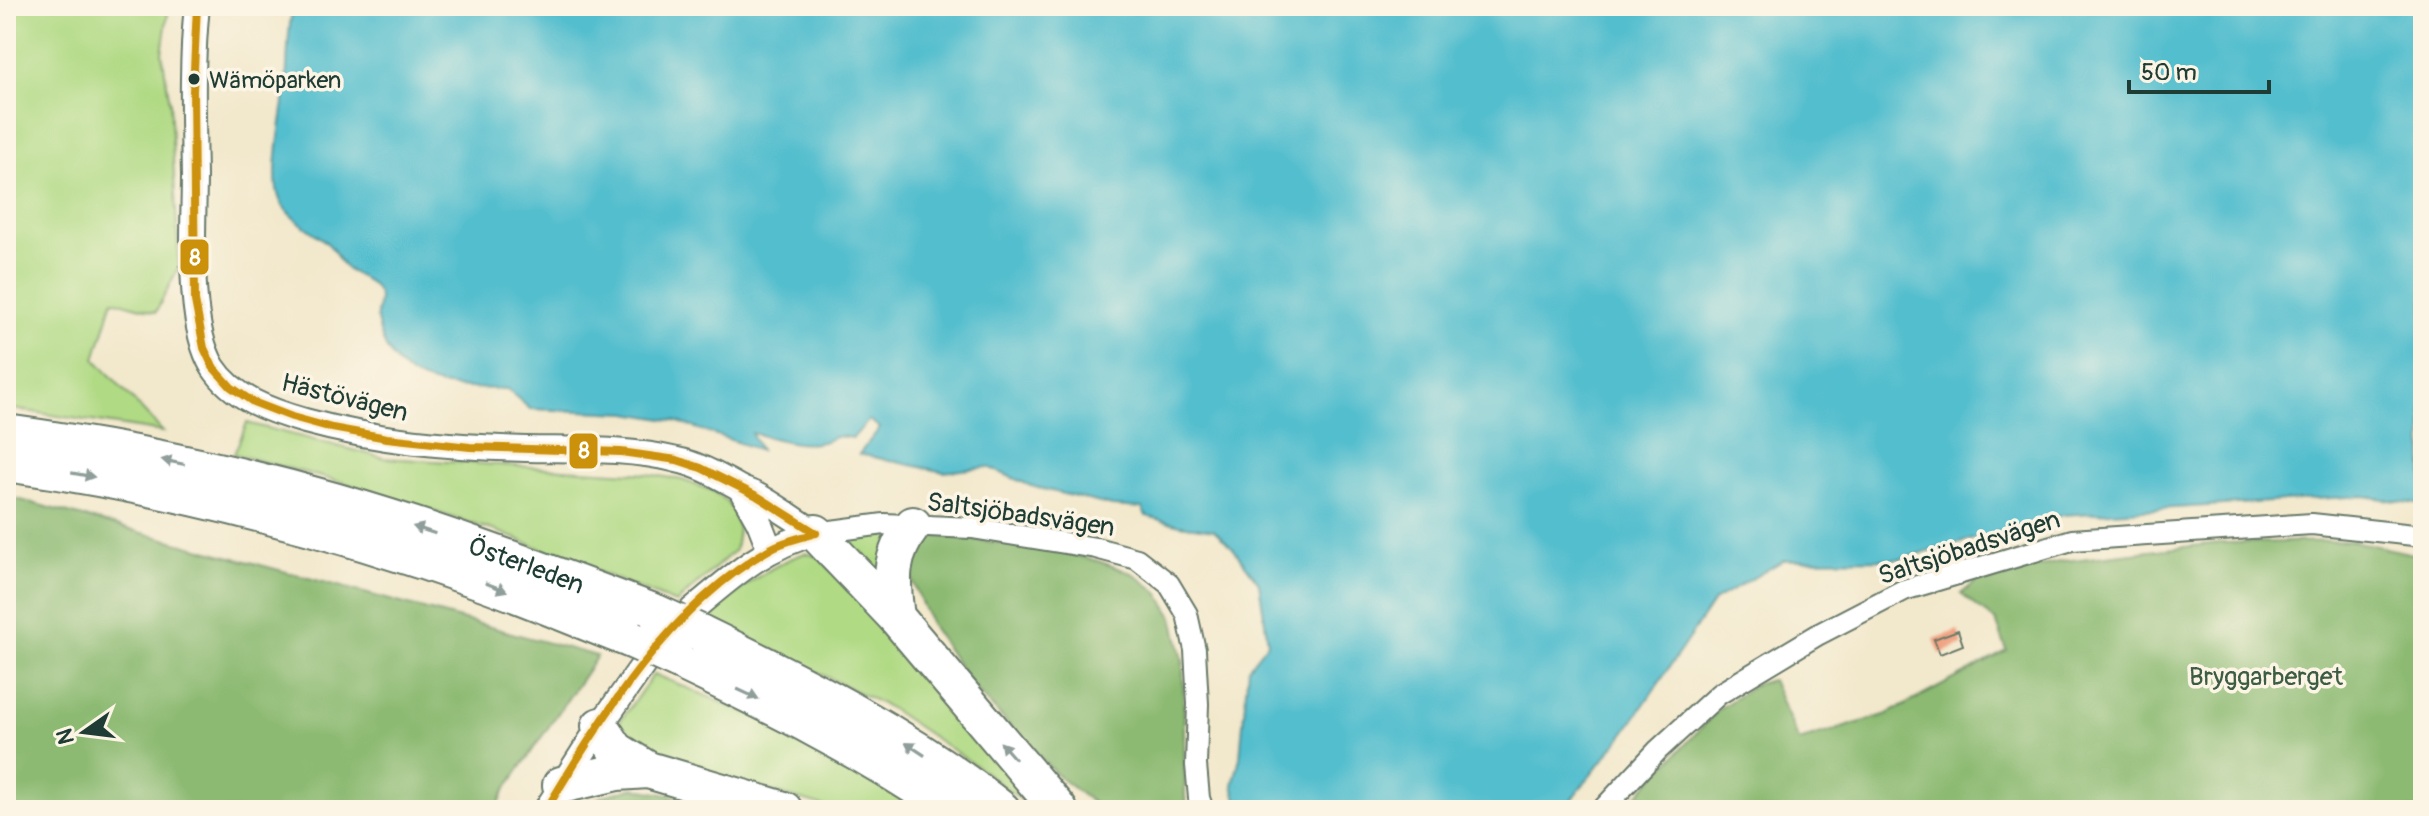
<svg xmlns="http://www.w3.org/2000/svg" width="2429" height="816" font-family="Pangolin,sans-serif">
<rect width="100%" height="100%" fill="#fcf5e5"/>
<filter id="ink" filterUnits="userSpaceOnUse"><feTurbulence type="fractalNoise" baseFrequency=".0125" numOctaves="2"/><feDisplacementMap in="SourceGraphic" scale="16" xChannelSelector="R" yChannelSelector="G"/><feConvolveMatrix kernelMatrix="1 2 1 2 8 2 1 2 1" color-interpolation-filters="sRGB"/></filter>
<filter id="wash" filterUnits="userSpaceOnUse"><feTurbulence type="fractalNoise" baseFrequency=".006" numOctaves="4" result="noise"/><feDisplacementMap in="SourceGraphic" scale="32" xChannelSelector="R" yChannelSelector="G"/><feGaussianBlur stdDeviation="1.8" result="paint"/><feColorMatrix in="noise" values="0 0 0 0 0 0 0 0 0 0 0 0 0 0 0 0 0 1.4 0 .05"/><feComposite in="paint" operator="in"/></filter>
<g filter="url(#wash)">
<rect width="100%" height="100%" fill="#f2e8cc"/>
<path fill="#b1da85" stroke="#688c5c" stroke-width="2" d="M6 6H169L162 53 170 103 179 266 156 312 113 300 95 359 163 432 6 408Z
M247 423 384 458 648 474 682 480 713 491 726 501 734 512 738 530 735 550 676 603 502 533 345 483 234 454Z
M895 535 882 588 843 545 846 538Z
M805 553 819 557 1046 810H1034L978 767 888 707 709 618C737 590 768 566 805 553Z
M654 674 761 719 846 764 918 810H837L645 755 628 744 618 724Z"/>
<path fill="#8cba72" stroke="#567c53" stroke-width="2" d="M6 496 597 656 504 792 496 810H10L6 805Z
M933 535 1046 548 1098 561 1132 573 1157 591 1173 617 1183 660 1185 797 1188 810H1102L1059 777 972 686 931 625 910 576 918 539Z
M2353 541 2423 556V810H1623L1720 708 1760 682 1772 680 1799 741 1888 714 2007 651 1996 621 1961 594 1978 580 2064 561 2218 543Z
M634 788 673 796 716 810H578L602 796Z"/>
<path fill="#53bece" stroke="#397e81" stroke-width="2" d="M293 6H2423V505L2364 496 2063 515 1900 559 1784 560 1714 601 1626 731 1563 810H1240L1233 785 1240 757 1248 668 1268 642 1259 583 1232 547 1214 530 1180 525 1146 516 1142 508 1112 506 1031 486 988 467 944 472 859 454 880 428 869 420 853 438C831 433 834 441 816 443 795 446 771 437 751 433L760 450 675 421 628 413 530 409 507 389C448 388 390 391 377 320 375 308 385 298 373 286 366 278 354 275 347 269 339 263 336 252 329 245 314 230 289 221 280 200 269 176 284 113 286 85 288 58 287 32 293 6Z"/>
<g id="blocks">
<path fill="#ef9d7c" d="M1958 630 1963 645 1940 654 1934 639Z"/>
</g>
</g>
<g filter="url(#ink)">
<use href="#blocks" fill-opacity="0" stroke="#697969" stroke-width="2"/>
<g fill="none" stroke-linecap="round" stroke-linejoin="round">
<g stroke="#697969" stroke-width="24">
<path id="minor" d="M816 533 884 524 972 528 1096 548 1137 559 1169 584 1187 614 1195 650 1198 704 1196 765 1199 798 1203 810
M1602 810 1658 750 1719 694 1819 634 1904 590 2072 540 2312 524 2423 536"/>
</g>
<g stroke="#697969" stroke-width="28">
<path id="tertiary" d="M197 6C191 62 193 119 194 176 194 227 186 323 213 367 233 398 270 411 305 421 377 441 451 447 526 449 576 450 629 448 677 460 700 465 718 476 738 487 745 491 753 493 760 497 779 508 797 521 816 533
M740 488 759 522 770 550
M692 610C731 577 765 546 816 533
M546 810 600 726 643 665"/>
</g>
<g stroke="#697969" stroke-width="40">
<g id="motorway">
<path id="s1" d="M6 433C116 448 227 470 334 501 443 532 549 573 656 613"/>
<path d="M6 463C169 486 329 527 484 582 534 600 583 621 632 640"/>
<path d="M816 533 896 617 1059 810"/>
<path d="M896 617C891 580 889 556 913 525"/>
<path d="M700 633C805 684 910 737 1002 810"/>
<path d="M677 660C772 705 865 751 951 810"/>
<path d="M600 726 616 750 648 770 784 810"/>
<path d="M561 785 617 772 648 770"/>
</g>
</g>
<use href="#minor" stroke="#fff" stroke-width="20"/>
<use href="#tertiary" stroke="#fff" stroke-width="24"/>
<use href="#motorway" stroke="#fff" stroke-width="36"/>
<g stroke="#697969" stroke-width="40" stroke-linecap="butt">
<path id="motorway-bridge" d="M656 613 700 633
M632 640 677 660"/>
</g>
<use href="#motorway-bridge" stroke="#fff" stroke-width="36"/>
<g stroke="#fcf5e5" stroke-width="14">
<path id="bus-1" d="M197 6 193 91 195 301 204 348 213 367 231 387 253 402 292 417 332 428 387 438 470 447 621 452 677 460 701 468 757 496 816 533
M546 810C604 714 670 606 770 549 784 541 801 538 816 533"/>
</g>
<use href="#bus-1" stroke="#cc910a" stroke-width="8"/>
</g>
<defs><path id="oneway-solid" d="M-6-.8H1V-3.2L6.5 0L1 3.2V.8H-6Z" transform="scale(2)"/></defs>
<g fill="#8f9e9a">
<use href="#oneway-solid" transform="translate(173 462) rotate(-168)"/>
<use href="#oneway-solid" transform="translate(83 475) rotate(10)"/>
<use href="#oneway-solid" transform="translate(424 530) rotate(-162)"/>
<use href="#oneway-solid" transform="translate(496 587) rotate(21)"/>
<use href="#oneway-solid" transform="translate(748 694) rotate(25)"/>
<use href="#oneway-solid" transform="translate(915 749) rotate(-147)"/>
<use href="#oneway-solid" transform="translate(1008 751) rotate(-131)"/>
</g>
</g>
<circle fill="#1f3d34" stroke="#fcf5e5" stroke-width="3" cx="194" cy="79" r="7"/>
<g text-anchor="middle" stroke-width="7" stroke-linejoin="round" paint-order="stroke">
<g font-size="24" fill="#1f3d34" stroke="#fcf5e5" text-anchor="start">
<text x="209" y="88">Wämöparken</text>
</g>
<g font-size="26" fill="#1f3d34" stroke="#fcf5e5">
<text transform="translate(345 397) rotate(14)" y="9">Hästövägen</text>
<text transform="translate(1021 514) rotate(8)" y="9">Saltsjöbadsvägen</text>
<text transform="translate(1969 547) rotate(-18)" y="9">Saltsjöbadsvägen</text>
<text dy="9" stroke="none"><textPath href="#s1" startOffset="538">Österleden</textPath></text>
</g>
<g font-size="26" fill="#3c5c44" stroke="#fcf5e5">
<text x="2266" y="685">Bryggarberget</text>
</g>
</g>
<g stroke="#fcf5e5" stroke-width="3">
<rect x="179" y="238" width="31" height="38" rx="8" fill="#cc910a"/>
<rect x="568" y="432" width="31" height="38" rx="8" fill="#cc910a"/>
</g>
<g font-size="22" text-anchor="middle" font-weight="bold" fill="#fff">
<text x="195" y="265">8</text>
<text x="584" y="458">8</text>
</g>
<rect width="2429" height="816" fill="none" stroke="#fcf5e5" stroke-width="32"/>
<g transform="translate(84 732) rotate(256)" stroke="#fcf5e5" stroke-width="6" paint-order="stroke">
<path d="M0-6L14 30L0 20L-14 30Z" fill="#1f3d34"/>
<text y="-12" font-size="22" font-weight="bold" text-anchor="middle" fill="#1f3d34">N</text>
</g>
<path d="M2129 80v12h140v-12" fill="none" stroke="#1f3d34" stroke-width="4"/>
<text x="2141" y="80" font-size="24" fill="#1f3d34" stroke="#fcf5e5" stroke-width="6" paint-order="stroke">50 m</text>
</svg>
